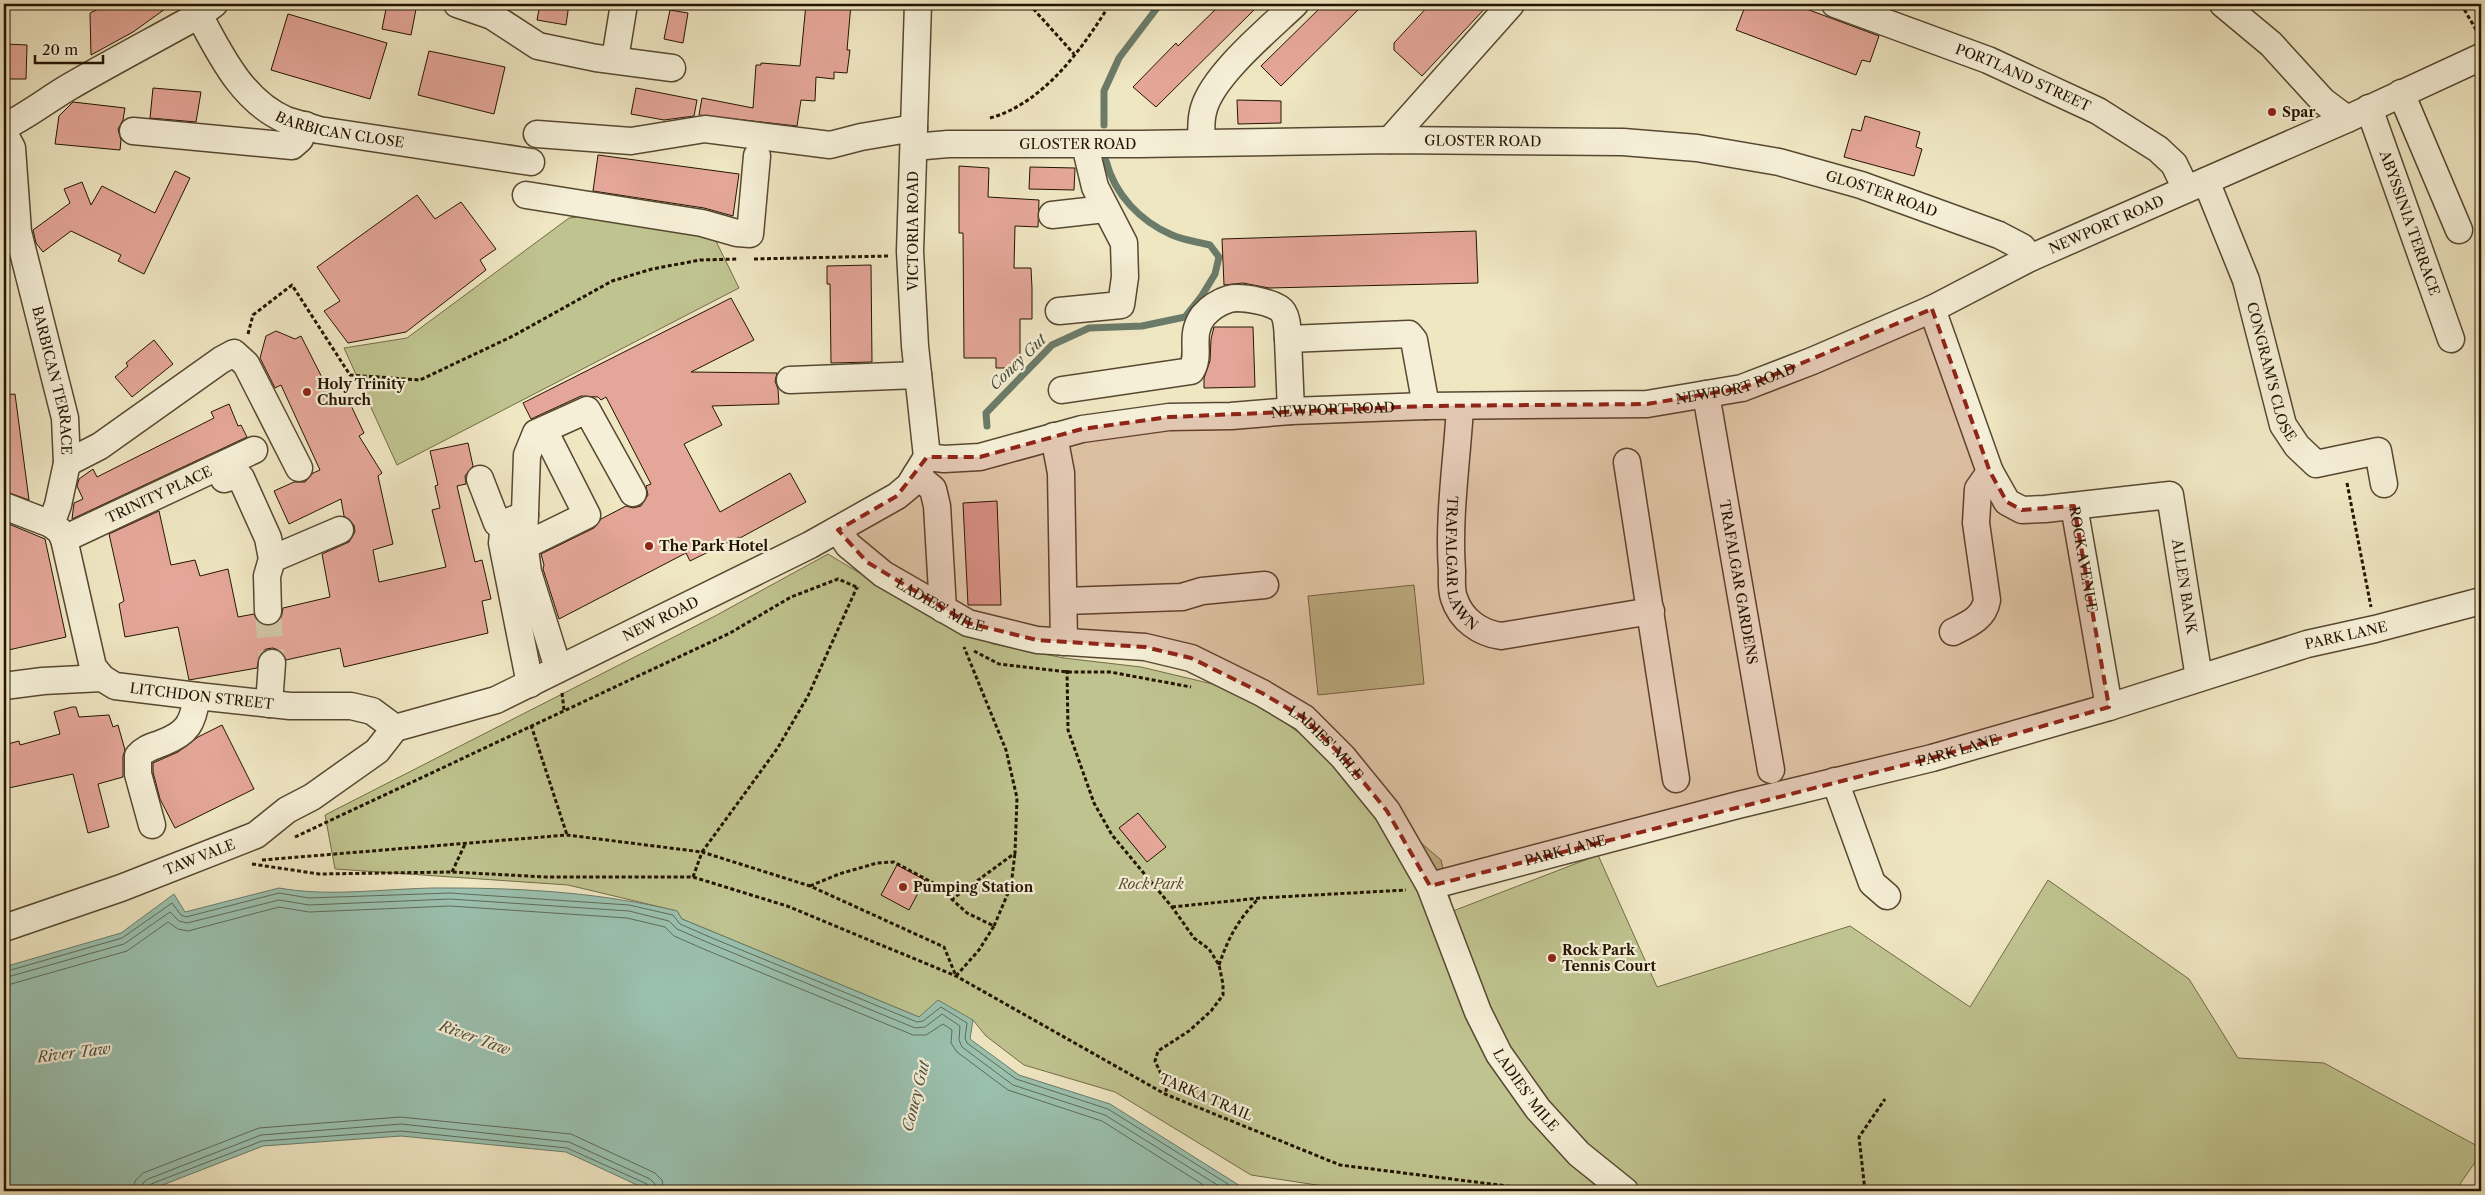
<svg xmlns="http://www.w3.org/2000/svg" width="2485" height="1195" font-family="'Libre Caslon Text',serif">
<rect width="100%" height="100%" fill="#efe6c2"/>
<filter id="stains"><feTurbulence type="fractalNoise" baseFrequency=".004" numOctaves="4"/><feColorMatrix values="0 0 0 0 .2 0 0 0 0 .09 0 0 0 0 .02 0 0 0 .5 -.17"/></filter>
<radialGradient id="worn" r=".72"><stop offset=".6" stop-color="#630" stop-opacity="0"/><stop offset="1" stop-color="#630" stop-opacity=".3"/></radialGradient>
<path fill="#bfc38f" stroke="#726c48" d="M600 214 714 237 739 288 397 465 344 348 407 338 569 218Z
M828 554 901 598 993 644 1064 658 1141 667 1242 691 1325 752 1384 811 1441 860 1453 911 1598 855 1657 987 1850 926 1970 1007 2048 880 2189 979 2238 1058 2324 1063 2481 1148V1154L2455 1191H1356L1251 1175 1115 1092 1024 1065 986 1036 973 1020 924 1015 919 1017 682 919 677 911 568 885 335 869 325 815 715 616Z
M1414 585 1424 684 1318 695 1308 596Z"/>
<path fill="#9ac0ae" stroke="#6b7b69" d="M279 888C335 898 392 887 450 888 525 888 604 893 677 911L682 919 919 1017 938 1000 973 1020 970 1039 1019 1075 1110 1104 1245 1189 1258 1191H650L566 1152 401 1136 263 1146 147 1191H4V967L121 933 174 894 185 912Z"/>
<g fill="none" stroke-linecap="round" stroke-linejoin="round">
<path stroke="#5f6a58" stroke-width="1" d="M4 972 122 938 172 903 181 915 186 917 279 893 309 898 450 893 629 905 673 915 680 924 712 938 917 1022 923 1021 941 1007 967 1023 965 1038 967 1043 1016 1079 1108 1109 1239 1191
M4 978 124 944 170 912 179 921 187 923 279 900 309 905 450 899 629 911 669 921 677 929 709 943 915 1028 925 1027 942 1014 960 1026 959 1040 962 1047 1013 1085 1105 1115 1227 1191
M4 986 127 951 168 922 178 929 188 931 279 907 309 912 450 906 627 918 665 927 674 936 706 950 913 1035H926L943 1024 952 1030 951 1043 957 1052 1008 1090 1102 1121 1213 1191
M133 1191 135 1181 143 1173 259 1128 400 1117 571 1134 655 1173 662 1180 664 1191
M141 1191 143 1183 148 1179 261 1135 401 1124 569 1142 650 1179 655 1184 657 1191
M147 1191 151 1184 262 1141 401 1131 567 1148 647 1184 651 1191"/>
<path stroke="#6b7b69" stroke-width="7" d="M1104 125V91L1119 58 1160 4
M987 426 986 413 1052 345 1089 328 1142 326 1185 317 1201 297 1215 274 1219 257 1210 245C1198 242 1183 240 1172 235 1140 221 1115 195 1106 161"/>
</g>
<path fill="#e4a698" stroke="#241401" d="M109 4H172L133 32 91 55 90 13Z
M387 4H417L411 35 382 29Z
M540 4H569L566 25 537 20Z
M806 4H851L847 50H850L847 73 834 72V79L816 77 815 101 801 100 797 126 699 115 702 98 753 108 756 65H761V63L800 66Z
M1221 4H1260L1156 107 1133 87 1176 43 1178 46Z
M1324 4H1364L1281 86 1261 66Z
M1430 4H1489L1422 76 1394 50V43Z
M1746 4H1793L1879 36 1870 62 1862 60 1856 75 1736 30Z
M670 10 688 13 683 43 664 39Z
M288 14 387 43 370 99 271 70Z
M6 44 27 45 26 79H6Z
M429 51 505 67 494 114 418 95Z
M153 88 201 92 196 122 150 118Z
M636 88 697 100 694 116 664 120 631 114Z
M1237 100 1281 101V123L1238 124Z
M73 102 125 108 123 120 118 129 121 140 120 150 55 144 59 116Z
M1865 116 1920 132 1916 147 1922 149 1914 176 1844 157 1852 129 1861 131Z
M598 155 739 174 733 216 704 208 593 191Z
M959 166 989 168 988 197 1039 200 1038 227 1015 226 1014 268H1031L1032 288V319H1020V368H996V358H964L963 233H959Z
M1030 167 1075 168 1074 190 1029 189Z
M175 171 190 178 144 274 118 261 121 255 71 231 43 252 36 243 33 230 70 203 64 189 82 182 91 205 102 186 155 213Z
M417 195 435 219 461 202 496 249 480 260 486 270 406 332 348 343 324 311 340 301 317 267Z
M1476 231 1478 283 1269 288 1243 283 1224 285 1222 239Z
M871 265 872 362 831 363 830 284H827V266Z
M731 298 754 340 691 372 777 373 775 381 778 389 779 404 712 406 722 425 684 444 720 512 790 473 806 502 740 538 739 537 690 561 686 553 559 619 543 569 544 565 541 554 594 528 601 519 626 506 633 508 641 506 648 495 646 486 651 484 606 397 601 400 598 397 581 396 531 419 523 403Z
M1214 327H1253L1255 387 1204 388V378L1210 361 1211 339Z
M276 331 295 339 301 336 334 401 346 395 364 433 359 436 382 473 378 476 393 544 373 550 379 582 446 567 432 510 440 508 435 486 438 485 430 451 468 443 473 466 465 476 466 484 457 486 475 562 482 560 491 599 482 601 488 633 344 667 340 648 286 660 281 651 273 648 266 649 260 654 257 668 189 680 178 627 125 637 119 604 124 601 109 534 159 511 171 565 195 560 200 576 228 569 238 617 254 614 260 624 269 626 275 624 281 619 283 608 330 597 322 554 349 542 355 532 354 525 344 516 341 499 289 524 274 491 294 482H305L313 473 320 470 281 385 275 388 260 358 266 336Z
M154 340 173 364 132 397 115 377 128 366 126 363Z
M15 394 29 500 4 491V395Z
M229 404 238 426 241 425 247 437 72 519 74 503 83 499 77 486 79 479 93 469 97 477 214 418 211 412Z
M997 501 1001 605H968L963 503Z
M4 522 45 539 66 637 4 651Z
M72 707H76L79 717 109 715 113 727 118 725 125 750 123 756V777L98 784 109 827 88 833 73 774 4 789V745L19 741 20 745 60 734 54 712Z
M222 725 254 789 175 828 160 799 153 772V763L178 752 198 737Z
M1138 813 1166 847 1147 862 1119 828Z
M897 865 925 880 909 910 881 895Z"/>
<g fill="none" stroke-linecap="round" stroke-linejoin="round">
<path stroke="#d1c6a5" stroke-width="26" stroke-dasharray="26 13" stroke-linecap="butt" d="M268 611 272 663"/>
<g stroke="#574831" stroke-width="29">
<g id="minor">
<path d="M457 4 492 16 538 46 596 58 672 68"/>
<path d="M918 4 910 251 915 346 927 457"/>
<path id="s1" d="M1835 4 1988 60 2098 111 2158 149 2174 164 2186 189"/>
<path d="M2223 4 2271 44 2323 101 2347 119"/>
<path id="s2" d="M199 15C220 54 242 101 286 120 297 124 308 126 319 130L531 162"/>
<path d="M615 59 624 4"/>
<path d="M2401 93 2459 230"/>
<path id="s3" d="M2369 108 2451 339"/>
<path d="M4 127C27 116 47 100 69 87 112 62 156 39 199 15L214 4"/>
<path d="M133 131 292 146 300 139 305 125"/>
<path id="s4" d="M4 133 12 148 18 232 65 418 67 463 58 505 51 524 60 531 64 539 93 667 102 678"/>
<path d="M537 134 631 141 705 129 830 145 861 137 914 128"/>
<path d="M1390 140 1511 4"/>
<path d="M1202 142C1201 132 1201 118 1204 108 1214 74 1269 29 1295 4"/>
<path id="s5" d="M914 147 948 144H1139L1390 140 1623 142 1697 148 1779 162 1861 185 1999 235 2022 247 2030 258"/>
<path id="s6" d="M2206 181 2246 280 2283 425 2297 446 2316 464 2378 451 2384 484"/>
<path d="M526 195 702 223 737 233 750 234 757 156"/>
<path d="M1052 215 1105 209"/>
<path id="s7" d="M1932 309 1990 472 2007 502 2022 510 2045 509 2170 495 2199 678"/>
<path d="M1059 311 1121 305 1125 277 1124 243 1095 187 1085 145"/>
<path d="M790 380 918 375"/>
<path d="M1062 390 1191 371C1202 353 1188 337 1203 316 1210 308 1219 302 1229 299 1240 296 1277 302 1283 312 1288 320 1287 330 1288 339"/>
<path id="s8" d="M1706 394 1771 770"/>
<path id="s9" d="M1460 407C1457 461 1448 517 1452 571 1452 580 1451 590 1454 598 1461 620 1480 633 1501 636L1651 611"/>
<path d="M1291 411 1288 339 1409 334 1414 340 1426 406"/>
<path d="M1054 436 1061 473 1064 642"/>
<path id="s10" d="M927 457 944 459 980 457 1082 429 1169 417 1231 416 1291 411 1426 406 1647 404 1742 388 1812 361 1932 309 2030 258 2347 119 2481 57"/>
<path d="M1627 462 1676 779"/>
<path d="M67 463 100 446 221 360 234 353 246 364 299 468"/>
<path d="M916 475 933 489 937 506 943 609"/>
<path d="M224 479 238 475 241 478 268 538 272 559 267 576 268 611"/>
<path d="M480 479 497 523H504"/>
<path d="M4 506 51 524"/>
<path id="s11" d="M2074 506 2109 707"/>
<path d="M525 515 504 523 502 543 530 684"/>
<path id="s12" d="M838 530 848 545 883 574 968 623 1037 640 1145 647 1191 658 1262 693 1304 718 1343 757 1387 811 1430 886 1478 1012 1499 1054 1538 1109 1579 1154 1625 1191"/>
<path id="s13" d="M64 539 254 450"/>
<path d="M524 546 587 515 544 430"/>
<path d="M272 559 340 530"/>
<path d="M1064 601 1182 597 1202 591 1265 585"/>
<path d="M1953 632C1969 624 1984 618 1987 600L1976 523 1978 489 1990 472"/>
<path d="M558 668 528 572 524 542 527 455 536 433 587 410 633 493"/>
<path id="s14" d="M4 686 43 681 102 678 115 686 197 696 290 706H351L372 711 395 728"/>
<path d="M269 704 272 663"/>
<path d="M1835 781 1872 883 1887 896"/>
<path d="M152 825 138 774V756C145 748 152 747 162 743 188 733 193 723 197 696"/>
<path id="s15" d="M1430 886 1738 805 1932 758 2109 707 2307 644 2375 629 2481 601"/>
<path id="s16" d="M4 928 121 888 256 835 287 810 312 797 377 751 395 728 496 700 810 545 897 496 909 486 927 457"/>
</g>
</g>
<path stroke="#241401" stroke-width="3" stroke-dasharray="4 2.5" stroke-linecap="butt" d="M1029 4 1074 54
M2461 4 2478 33
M990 118C1044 103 1082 49 1110 4
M754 259 888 256
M248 334 253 315 292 285 350 375 420 380 513 336 612 281 652 269 700 260 738 259
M2347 483 2371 607
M974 651 999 664 1067 672H1110L1191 687
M1067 670 1068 730 1094 803 1112 835 1172 907 1194 938 1209 949 1219 965 1223 984V995L1211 1011 1189 1031 1158 1051 1155 1061 1167 1087 1165 1094
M562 693 564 710
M531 725 567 835
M295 837 730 633 791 597 838 579 859 588
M262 860 567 835 702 852 777 749 808 696 857 587
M252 864 319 874 452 872 546 877H693L787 906 956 976 1165 1094 1340 1165 1547 1191
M452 872 465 844
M693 877 702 852 810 886 944 947 956 976 979 950 994 926 967 913 935 884 894 862 877 863 839 874 810 886
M951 900 1015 853 1017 798 1006 750 964 647
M1172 907 1260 898 1406 890
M994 926 1011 886 1015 853
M1219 965C1229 936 1238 920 1259 898
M1865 1191 1859 1137 1885 1099"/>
<use href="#minor" stroke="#f5efd7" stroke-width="26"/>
</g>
<path fill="#8f2418" fill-opacity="0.2" stroke="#8f2418" stroke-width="4" stroke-dasharray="10 6" stroke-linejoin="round" d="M1932 309 1990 472 2007 502 2022 510 2074 506 2109 707 1932 758 1430 886 1387 811 1343 757 1304 718 1262 693 1191 658 1145 647 1037 640 968 623 867 562 838 530 897 496 927 457H980L1082 429 1169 417 1426 406 1647 404 1742 388Z"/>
<g fill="#8f2418" stroke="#f5efd7" stroke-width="2">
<circle cx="2272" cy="112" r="5"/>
<circle cx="307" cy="392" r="5"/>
<circle cx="649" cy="546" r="5"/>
<circle cx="903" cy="887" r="5"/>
<circle cx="1552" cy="958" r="5"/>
</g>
<g text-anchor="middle" stroke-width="4.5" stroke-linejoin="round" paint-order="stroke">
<g font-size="14" fill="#241401" stroke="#f5efd7">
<text dy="5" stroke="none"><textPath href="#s1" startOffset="202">PORTLAND STREET</textPath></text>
<text dy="5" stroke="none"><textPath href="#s2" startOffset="194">BARBICAN CLOSE</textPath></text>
<text dy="5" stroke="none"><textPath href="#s5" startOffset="569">GLOSTER ROAD</textPath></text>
<text dy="5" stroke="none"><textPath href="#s5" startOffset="164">GLOSTER ROAD</textPath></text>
<text dy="5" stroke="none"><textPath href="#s5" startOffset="974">GLOSTER ROAD</textPath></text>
<text dy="5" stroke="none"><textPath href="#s10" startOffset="1221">NEWPORT ROAD</textPath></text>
<text dy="5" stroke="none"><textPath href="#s3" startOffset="122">ABYSSINIA TERRACE</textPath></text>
<text transform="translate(913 231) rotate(-90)" y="5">VICTORIA ROAD</text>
<text dy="5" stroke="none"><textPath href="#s6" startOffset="202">CONGRAM'S CLOSE</textPath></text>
<text dy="5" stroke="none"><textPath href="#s4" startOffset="254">BARBICAN TERRACE</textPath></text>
<text dy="5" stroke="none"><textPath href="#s10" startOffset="816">NEWPORT ROAD</textPath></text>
<text dy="5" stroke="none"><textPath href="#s10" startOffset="411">NEWPORT ROAD</textPath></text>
<text dy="5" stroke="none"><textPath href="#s13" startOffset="105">TRINITY PLACE</textPath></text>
<text dy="5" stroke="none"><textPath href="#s9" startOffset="159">TRAFALGAR LAWN</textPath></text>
<text dy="5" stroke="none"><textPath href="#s11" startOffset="54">ROCK AVENUE</textPath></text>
<text dy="5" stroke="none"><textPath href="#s8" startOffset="191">TRAFALGAR GARDENS</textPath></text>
<text dy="5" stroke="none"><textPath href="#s7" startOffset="466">ALLEN BANK</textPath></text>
<text dy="5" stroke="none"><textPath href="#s12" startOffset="129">LADIES' MILE</textPath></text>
<text dy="5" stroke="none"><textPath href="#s16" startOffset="734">NEW ROAD</textPath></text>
<text dy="5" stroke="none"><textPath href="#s15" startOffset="950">PARK LANE</textPath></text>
<text dy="5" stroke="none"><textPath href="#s14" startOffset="201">LITCHDON STREET</textPath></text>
<text dy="5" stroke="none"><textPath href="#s12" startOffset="549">LADIES' MILE</textPath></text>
<text dy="5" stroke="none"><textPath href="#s15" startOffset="545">PARK LANE</textPath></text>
<text dy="5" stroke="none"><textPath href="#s15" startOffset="140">PARK LANE</textPath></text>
<text dy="5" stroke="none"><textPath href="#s16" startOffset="208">TAW VALE</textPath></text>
<text dy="5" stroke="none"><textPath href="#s12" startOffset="954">LADIES' MILE</textPath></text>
<text transform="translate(1206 1097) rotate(23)" y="5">TARKA TRAIL</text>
</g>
<g font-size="14" font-weight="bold" fill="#241401" stroke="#f5efd7" text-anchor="start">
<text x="2282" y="117">Spar</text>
<text x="317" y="389">Holy Trinity<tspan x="317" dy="16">Church</tspan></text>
<text x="659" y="551">The Park Hotel</text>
<text x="913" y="892">Pumping Station</text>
<text x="1562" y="955">Rock Park<tspan x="1562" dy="16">Tennis Court</tspan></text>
</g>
<g font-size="14" font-style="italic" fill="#5a5133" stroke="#f5efd7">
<text x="1151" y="889">Rock Park</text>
</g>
<g font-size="15" font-style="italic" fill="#4d503e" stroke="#f5efd7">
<text transform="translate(1018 362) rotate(-44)" y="5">Coney Gut</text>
<text transform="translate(475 1038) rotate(20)" y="5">River Taw</text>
<text transform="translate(74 1053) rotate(-7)" y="5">River Taw</text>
<text transform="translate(916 1096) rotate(-76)" y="5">Coney Gut</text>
</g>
</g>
<rect width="2485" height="1195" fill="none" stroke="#efe6c2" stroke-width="20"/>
<rect x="5" y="5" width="2475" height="1185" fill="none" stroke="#241401" stroke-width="2.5"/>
<rect x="10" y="10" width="2465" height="1175" fill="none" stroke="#241401"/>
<path d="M35 55v8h68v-8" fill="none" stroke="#241401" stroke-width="2.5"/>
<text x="42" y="55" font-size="15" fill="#241401" stroke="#f5efd7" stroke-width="4" paint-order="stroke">20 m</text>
<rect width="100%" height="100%" filter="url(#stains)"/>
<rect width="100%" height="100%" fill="url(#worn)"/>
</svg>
